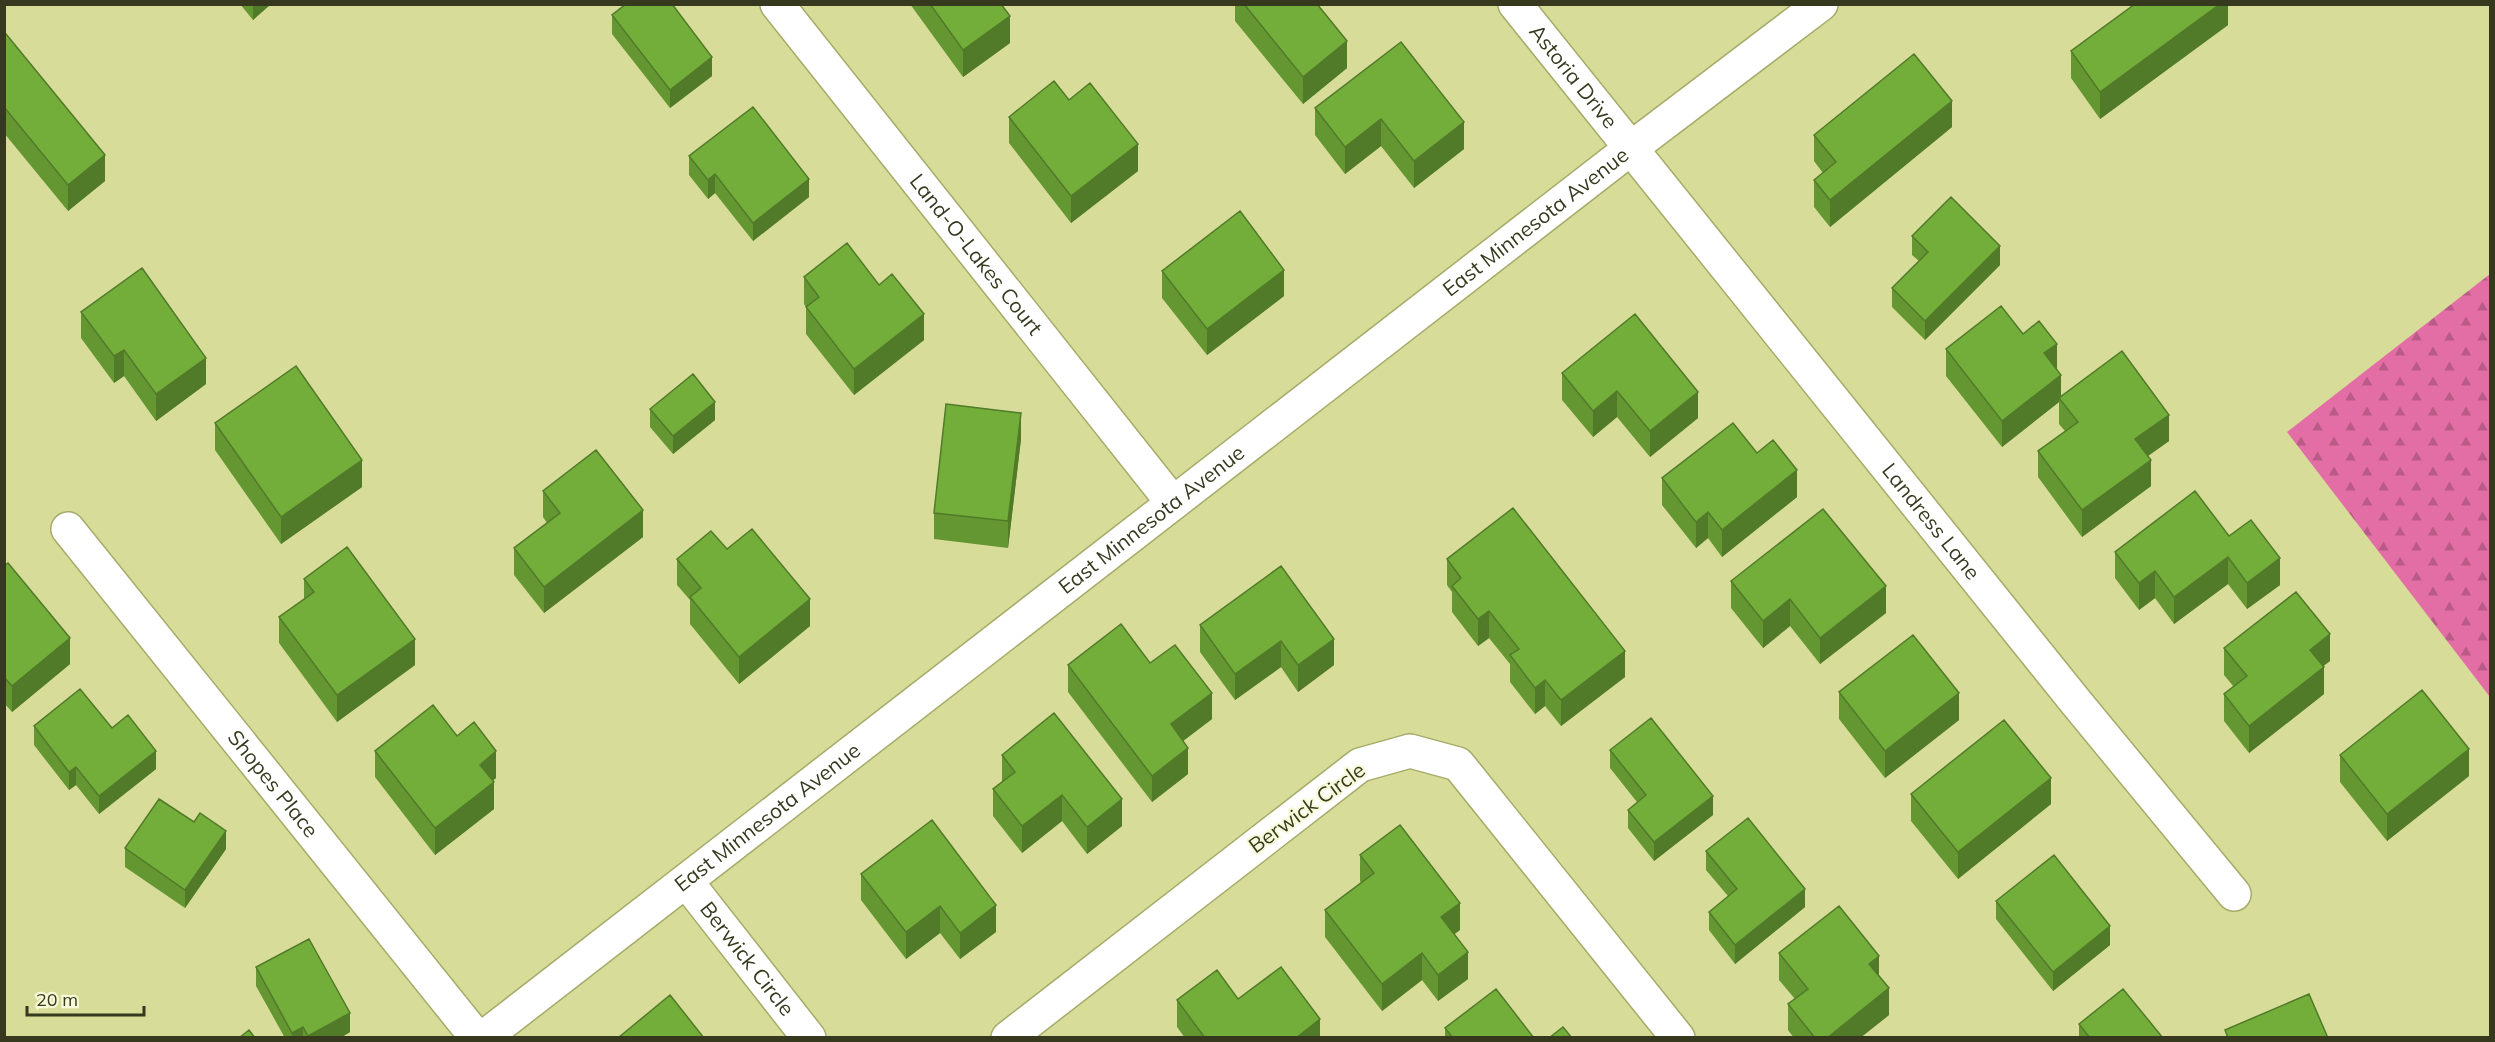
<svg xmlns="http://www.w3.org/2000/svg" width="2495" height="1042" font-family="Mulish,sans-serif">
<defs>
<pattern id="forest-firs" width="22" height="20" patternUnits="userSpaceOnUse" patternTransform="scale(1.5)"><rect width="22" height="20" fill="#e36da5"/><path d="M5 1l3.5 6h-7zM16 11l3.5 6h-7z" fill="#b95b86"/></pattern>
</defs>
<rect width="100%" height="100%" fill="#d7dc99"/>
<path fill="url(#forest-firs)" d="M2490 274V697L2287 432Z"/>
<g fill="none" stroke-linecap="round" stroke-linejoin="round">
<g stroke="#a6ab69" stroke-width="36">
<g id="minor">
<path id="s1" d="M777 4 1173 503"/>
<path id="s2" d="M1515 4 2075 701 2234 894"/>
<path id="s3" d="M68 529 477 1038"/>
<path id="s4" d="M686 881 809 1038"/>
<path id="s5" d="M483 1038 1630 149 1821 4"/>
<path d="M1008 1038 1360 765 1410 751 1458 764 1678 1038"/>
</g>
</g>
<use href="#minor" stroke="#fff" stroke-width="33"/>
</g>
<path fill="#649632" d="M240 4H271L253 20Z
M910 4H1001L1010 43 963 77Z
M1235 4H1317L1347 68 1303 104 1235 21Z
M2228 4V25L2100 119 2071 78V51Z
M612 15 712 76 670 108 612 34Z
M4 35 105 181 68 211 4 133Z
M1401 42 1464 149 1414 188 1381 146 1345 174 1315 135V108Z
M1069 100 1138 171 1071 223 1009 143V117Z
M1952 127 1830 227 1814 207V180L1823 173 1814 161V135Z
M689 156 809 197 753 241 715 193 708 199 689 175Z
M1912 236 2000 265 1925 340 1892 307V288L1919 261 1912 255Z
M1162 271 1284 296 1207 355 1162 298Z
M804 277 924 340 854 395 806 334V307L804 304Z
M81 312 206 384 156 421 124 376 114 383 81 338Z
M1635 314 1698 418 1650 457 1617 417 1593 437 1562 400V373Z
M2023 334 2057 369 2061 397 2169 441 2148 456 2151 486 2082 537 2038 477V451L2065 431 2059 424V402L2002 447 1946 376V349Z
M650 409 715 420 673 454 650 427Z
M215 423 362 487 281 544 215 450Z
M1021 439 1008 548 934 539V513Z
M1757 453 1797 497 1722 557 1708 538 1696 548 1662 505V478Z
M543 491 643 537 544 613 514 575V548L547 523 543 517Z
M2229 536 2280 585 2247 609 2228 584 2174 624 2155 598 2139 610 2115 578V552Z
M727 549 810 626 739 684 690 624V600L677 585V559Z
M1447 559 1625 677 1561 726 1545 706 1535 714 1510 682V664L1489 638 1478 646 1452 612V592L1447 585Z
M4 566 70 664 12 712 4 703Z
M1281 566 1334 665 1298 692 1281 667 1235 700 1200 652V625Z
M304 579 415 665 337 722 279 643V617L304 599Z
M1731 581 1886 613 1820 664 1790 626 1763 648 1731 608Z
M2224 648 2330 661 2323 666 2324 694 2249 753 2224 721V694L2234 687 2224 675Z
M1150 663 1212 719 1183 741 1188 774 1152 802 1068 692V665Z
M1839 692 1959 720 1885 778 1839 719Z
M34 726 112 728 156 769 99 814 76 785 69 790 34 745Z
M457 736 496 778 492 781 494 809 435 855 375 777V751Z
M1610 750 1713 815 1654 861 1628 828V810L1637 802 1610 768Z
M1002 755 1122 826 1087 854 1062 821 1022 853 993 816V789L1002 782Z
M2340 755 2469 776 2387 841 2340 782Z
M1911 794 2051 804 1958 879 1911 821Z
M932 820 996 932 960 959 940 933 906 959 861 900V874Z
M125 848 226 849 185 908 125 867Z
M1706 851 1805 907 1735 964 1709 930V912L1728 896 1706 870Z
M1360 855 1460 930 1454 934 1468 979 1438 1001 1422 980 1382 1011 1325 937V910L1361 883 1360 881Z
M1996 901 2110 945 2053 991 1996 919Z
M1779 953 1879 976 1889 1015 1860 1038H1794L1788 1030V1004L1795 999 1779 980Z
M256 967 350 1032 340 1038H285L256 986Z
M1238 999 1320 1038H1185L1177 1027V1000Z
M2079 1024 2163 1038H2079Z
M1445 1028 1534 1038H1445Z"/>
<path fill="#517a29" d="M253 4H271L253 20Z
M2220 4H2228V25L2100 119V92Z
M1010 16V43L963 77V50Z
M1347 41V68L1303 104V77Z
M712 57V76L670 108V90Z
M1952 101V127L1830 227V200Z
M1381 119V146L1345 174V147Z
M1464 122V149L1414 188V161Z
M1138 144V171L1071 223V196Z
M105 155V181L68 211V185Z
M715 174V193L708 199V180Z
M809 179V197L753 241V223Z
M2000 246V265L1925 340V321Z
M1284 270V296L1207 355V329Z
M924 314V340L854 395V369Z
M2057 344V370L2044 353Z
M124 350V376L114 383V356Z
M206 358V384L156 421V394Z
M2061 375V399L2059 398V402L2002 447V421Z
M1617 391V417L1593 437V411Z
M1698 392V418L1650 457V431Z
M715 402V420L673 454V436Z
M1021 413V439L1008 548V521Z
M2169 415V441L2135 465V439Z
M362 460V487L281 544V517Z
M2151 460V486L2082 537V510Z
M1797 470V497L1722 557V530Z
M643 510V537L544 613V587Z
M1708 512V538L1696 548V522Z
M2228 557V584L2174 624V597Z
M2280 558V585L2247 609V583Z
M2155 571V598L2139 610V583Z
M1886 586V613L1820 664V638Z
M810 599V626L739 684V657Z
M1790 599V626L1763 648V621Z
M1489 611V638L1478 646V619Z
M2330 634V661L2310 676V650Z
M70 638V664L12 712V686Z
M415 639V665L337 722V695Z
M1334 639V665L1298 692V665Z
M1281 641V667L1235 700V674Z
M1625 651V677L1561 726V700Z
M2324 667V694L2249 753V726Z
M1545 680V706L1535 714V688Z
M1212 693V719L1171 750V724Z
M1959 693V720L1885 778V751Z
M1188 748V774L1152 802V776Z
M2469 749V776L2387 841V814Z
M156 751V769L99 814V796Z
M496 751V778L480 791V765Z
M76 767V785L69 790V772Z
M2051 778V804L1958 879V852Z
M494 782V809L435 855V828Z
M1062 795V821L1022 853V826Z
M1713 796V815L1654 861V842Z
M1122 799V826L1087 854V827Z
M226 831V849L185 908V890Z
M1805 889V907L1735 964V945Z
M1460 903V930L1441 944V917Z
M996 905V932L960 959V933Z
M940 906V933L906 959V932Z
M2110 926V945L2053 991V972Z
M1468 952V979L1438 1001V975Z
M1422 953V980L1382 1011V984Z
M1879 956V983L1869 964Z
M1889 988V1015L1860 1038H1827Z
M350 1013V1032L340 1038H308V1036Z
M1320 1019V1038H1296Z
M303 1027V1038H292V1033Z"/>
<path fill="#74ae3a" stroke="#517a29" stroke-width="1.5" d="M626 4H672L712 57 670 90 612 15Z
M930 4H1001L1010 16 963 50Z
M1244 4H1317L1347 41 1303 77Z
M2135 4H2220L2100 92 2071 51Z
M6 34 105 155 68 185 4 107V35Z
M1401 42 1464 122 1414 161 1381 119 1345 147 1315 108Z
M1914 54 1952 101 1830 200 1814 180 1836 162 1814 135Z
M1054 81 1069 100 1090 83 1138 144 1071 196 1009 117Z
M753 107 809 179 753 223 715 174 708 180 689 156Z
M1951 197 2000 246 1925 321 1892 288 1928 252 1912 236Z
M1240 211 1284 270 1207 329 1162 271Z
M847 243 879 285 892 274 924 314 854 369 806 307 819 297 804 277Z
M142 268 206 358 156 394 124 350 114 356 81 312Z
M2001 306 2023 334 2039 321 2057 344 2044 353 2061 375 2002 421 1946 349Z
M1635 314 1698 392 1650 431 1617 391 1593 411 1562 373Z
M2122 351 2169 415 2135 439 2151 460 2082 510 2038 451 2078 422 2059 398Z
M296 366 362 460 281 517 215 423Z
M693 374 715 402 673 436 650 409Z
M946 404 1021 413 1008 521 934 513Z
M1733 423 1757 453 1773 440 1797 470 1722 530 1708 512 1696 522 1662 478Z
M596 450 643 510 544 587 514 548 560 513 543 491Z
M2195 491 2229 536 2251 520 2280 558 2247 583 2228 557 2174 597 2155 571 2139 583 2115 552Z
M1513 508 1625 651 1561 700 1545 680 1535 688 1510 655 1519 649 1489 611 1478 619 1452 586 1461 578 1447 559Z
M1823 509 1886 586 1820 638 1790 599 1763 621 1731 581Z
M752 529 810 599 739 657 690 597 701 588 677 559 711 531 727 549Z
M347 547 415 639 337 695 279 617 314 592 304 579Z
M8 563 70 638 12 686 4 677V566Z
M1281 566 1334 639 1298 665 1281 641 1235 674 1200 625Z
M2296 592 2330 634 2310 650 2324 667 2249 726 2224 694 2247 676 2224 648Z
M1121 624 1150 663 1175 645 1212 693 1171 724 1188 748 1152 776 1068 665Z
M1913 635 1959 693 1885 751 1839 692Z
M80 689 112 728 128 715 156 751 99 796 76 767 69 772 34 726Z
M2422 690 2469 749 2387 814 2340 755Z
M433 705 457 736 474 722 496 751 480 765 494 782 435 828 375 751Z
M1054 713 1122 799 1087 827 1062 795 1022 826 993 789 1015 772 1002 755Z
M1651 718 1713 796 1654 842 1628 810 1646 795 1610 750Z
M2004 720 2051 778 1958 852 1911 794Z
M159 799 194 822 200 813 226 831 185 890 125 848Z
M1748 818 1805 889 1735 945 1709 912 1737 889 1706 851Z
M932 820 996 905 960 933 940 906 906 932 861 874Z
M1400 825 1460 903 1441 917 1468 952 1438 975 1422 953 1382 984 1325 910 1374 873 1360 855Z
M2054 855 2110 926 2053 972 1996 901Z
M1839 906 1879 956 1869 964 1889 988 1827 1038H1815L1788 1004 1808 989 1779 953Z
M309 939 350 1013 308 1036 303 1027 292 1033 256 967Z
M1281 967 1320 1019 1296 1038H1205L1177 1000 1217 970 1238 999Z
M1496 989 1534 1038H1453L1445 1028Z
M2123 989 2163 1038H2090L2079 1024Z
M2309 994 2328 1038H2228L2225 1030Z
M670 995 704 1038H618Z
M1563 1027 1572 1038H1549Z
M249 1030 255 1038H239Z"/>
<g text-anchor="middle" stroke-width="4.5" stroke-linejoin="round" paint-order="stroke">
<g font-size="21" fill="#37391e" stroke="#f7fad9">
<text dy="7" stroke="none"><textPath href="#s2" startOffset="93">Astoria Drive</textPath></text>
<text dy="7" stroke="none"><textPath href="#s5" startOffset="1332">East Minnesota Avenue</textPath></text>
<text dy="7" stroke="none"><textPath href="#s1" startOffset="320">Land-O-Lakes Court</textPath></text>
<text dy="7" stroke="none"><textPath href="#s5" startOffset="846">East Minnesota Avenue</textPath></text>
<text dy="7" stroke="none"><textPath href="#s2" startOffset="664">Landress Lane</textPath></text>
<text dy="7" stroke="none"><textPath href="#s3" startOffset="327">Shopes Place</textPath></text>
<text transform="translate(1307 808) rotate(-36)" y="7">Berwick Circle</text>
<text dy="7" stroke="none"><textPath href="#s5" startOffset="360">East Minnesota Avenue</textPath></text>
<text dy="7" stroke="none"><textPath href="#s4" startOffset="99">Berwick Circle</textPath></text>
</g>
</g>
<rect width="2495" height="1042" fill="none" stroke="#37391e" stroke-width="12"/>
<path d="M27 1006v9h117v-9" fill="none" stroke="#37391e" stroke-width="3"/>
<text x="36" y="1006" font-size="18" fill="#37391e" stroke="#f7fad9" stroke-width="4.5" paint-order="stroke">20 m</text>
</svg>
